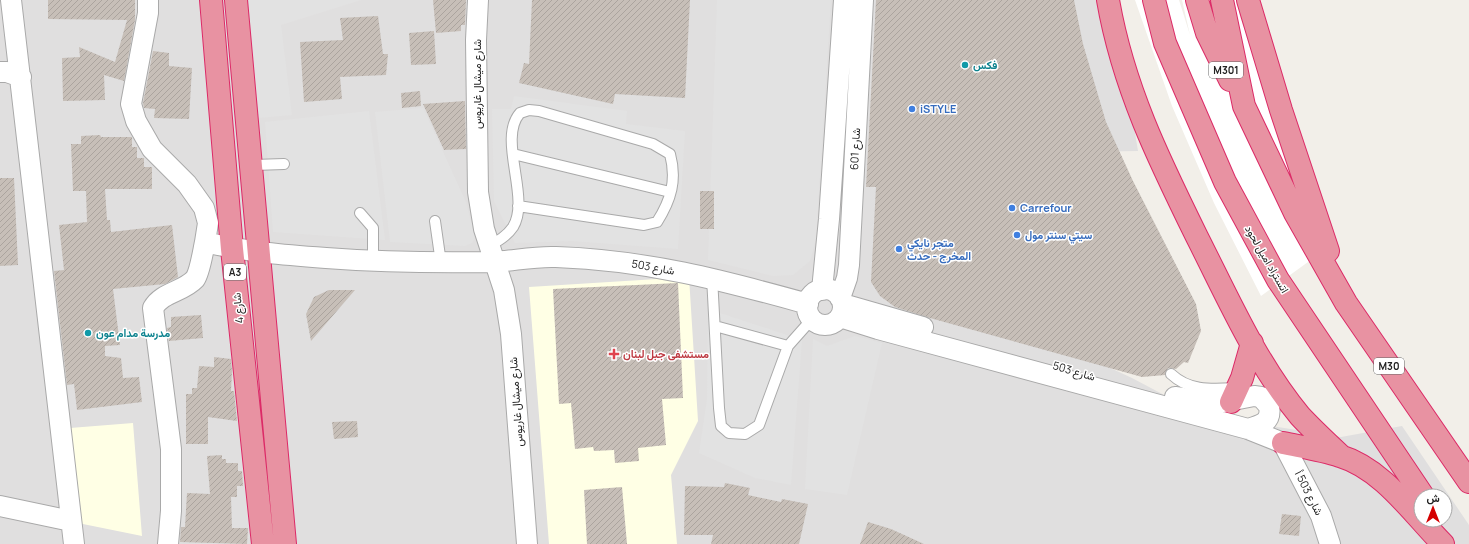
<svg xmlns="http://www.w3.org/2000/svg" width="1469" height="544" font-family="Manrope,Vazirmatn,sans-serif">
<defs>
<pattern id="building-hatch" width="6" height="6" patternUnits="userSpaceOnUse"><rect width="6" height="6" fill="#c7bfb8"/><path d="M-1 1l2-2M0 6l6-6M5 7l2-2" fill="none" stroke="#aba49e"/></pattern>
</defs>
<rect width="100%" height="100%" fill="#f2efe9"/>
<path fill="#e0dfdf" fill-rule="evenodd" d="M0 0H1109L1121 48 1138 151 905 155 993 314 1132 378 1202 415 1341 437 1402 426 1469 525V544H0ZM1421 496H1445V520H1421Z"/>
<path fill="#ffffe5" d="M689 277 698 421 671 475 677 544H549L529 287Z
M133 423 142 536 78 523 70 428Z"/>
<path fill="#e2e2e2" d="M248 0H361L281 25 292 115 258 118Z
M717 0H831L816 239 810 261 793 275 773 276 708 260Z
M514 96 627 111 626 124 685 131 678 249 572 241 515 243 494 201 492 109H511Z
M423 108 466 202 475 237 472 243 465 246 390 242 375 112Z
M369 111 385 240 273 232 265 122Z
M708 309 802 340 791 485 755 478 699 453 707 399Z
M855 336 882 343 847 495 805 489 813 339 827 346Z"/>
<path fill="#fff" d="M1135 0H1179L1190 35 1182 0H1237L1240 17 1326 249 1261 296 1214 203 1172 106Z"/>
<path fill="url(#building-hatch)" d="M48 0H135V20L124 81 104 75 105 100 63 101 62 58 80 57 79 47 115 62 127 20 48 19Z
M433 0H466L465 25H461V31L436 33Z
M532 0H690L685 98 615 94 613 104 519 83 524 63 529 64Z
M876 0H1074L1083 44 1106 122 1133 181 1196 304 1201 331 1188 363 1184 362 1176 369 1168 368 1165 375 1142 377 930 318 895 307 880 296 871 282 876 187H866Z
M378 16 383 54H388L386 75 340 77 342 99 304 102 300 42 343 40 340 18Z
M434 31 436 64 411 65 409 33Z
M153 51 169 53V66L192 68 189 119 154 118 155 109 144 108 143 103Z
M420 91 421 106 402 108 401 93Z
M465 101 466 149 444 150 423 104Z
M100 135 101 137H132V147H137V158H144V167H152V189H105L107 220H110L111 232 172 225 178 277 165 284 113 289 120 345 105 346V356L121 358 123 378 139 377 142 402 77 410 74 384 67 385 54 271 64 270 59 225 87 222 86 191H73L71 144H81V136Z
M0 178H14L18 265 0 266Z
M700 191H714V229H700Z
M678 283 683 398 662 399 666 445 638 448 639 461 615 463 614 450 594 451 593 447 575 449 571 403 559 404 553 289Z
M329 290H355L311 341 306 314 314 297Z
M201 315 203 338 169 341 167 328 171 327V317Z
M214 357 231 359 232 371 231 391H234L237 421 208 417V444H186V394H192V388H197L199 366 214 367Z
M357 421 358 437 334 439 332 422Z
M222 455V459H226V463H238V471H242L243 486H237V497H231L232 528H248L247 544 180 542 181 527H185L187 493 210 494 207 456Z
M725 483 750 488 748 495 781 502 782 499 808 504 799 544H711L713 535H684L685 486 724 487Z
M622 487 627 544H587L584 490Z
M1282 514 1301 516 1299 536 1279 534Z
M868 522 891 529 924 544H860Z"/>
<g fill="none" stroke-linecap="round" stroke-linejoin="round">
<g stroke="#a9a9a9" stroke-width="12">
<path id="lane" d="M513 154 670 192
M250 165 284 164
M360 213 373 228V261
M435 221 441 263
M489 246C498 241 507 236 513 227 531 198 497 139 520 113L529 110 539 111 653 144 670 154C677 180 671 200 657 222L644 225 518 206
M712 277 719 408 721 426 729 433 745 434 759 425 788 346 812 319
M715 326 788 346
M1171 374C1190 392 1213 389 1238 388"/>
</g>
<g stroke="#a9a9a9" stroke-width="22">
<path id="street" d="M11 0 74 544
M148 0V13L131 104 136 121 152 149 187 184 204 208 208 223 205 242
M478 0 476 40 478 192 484 229 504 290 511 334 527 544
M0 72H7L21 77
M807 307a18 18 0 1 1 36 0a18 18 0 1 1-36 0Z
M822 290 829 219 844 0
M840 298 847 278 849 265 863 0
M843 304 923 327
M840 317 878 329 1248 429 1283 443 1321 516 1330 544
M1175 397 1218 403 1254 396 1261 397 1269 406C1272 422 1262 425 1248 429
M0 506 71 521
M168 544 171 511V449L153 308C162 292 183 292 195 279 200 272 203 251 205 242 246 252 285 255 326 258 381 262 436 263 492 262 513 261 534 256 556 257 646 260 722 280 808 304"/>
</g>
<g stroke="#dc2a67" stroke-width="24">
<path id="highway" d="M211 0 232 249 263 544
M236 0 285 544
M1108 0C1123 87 1159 160 1197 237 1228 298 1256 363 1300 416 1313 430 1327 443 1341 456
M1154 0 1165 43 1225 182 1278 280 1423 496
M1197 0 1207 33 1230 80
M1222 0 1244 106 1295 213 1346 303 1469 482
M1248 0 1281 110 1328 251
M1231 402 1242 378 1252 343
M1283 443C1302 447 1322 450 1340 456 1383 469 1413 514 1443 544"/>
</g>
<use href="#lane" stroke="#fff" stroke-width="10"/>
<use href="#street" stroke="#fff" stroke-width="20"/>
<use href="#highway" stroke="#e892a2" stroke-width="22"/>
</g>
<g fill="#0f9aa8" stroke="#fff" stroke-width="1.5">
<circle cx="965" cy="65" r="4"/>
<circle cx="88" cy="333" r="4"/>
</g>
<g fill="#3f7fe0" stroke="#fff" stroke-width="1.5">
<circle cx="912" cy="109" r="4"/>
<circle cx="1012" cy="208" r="4"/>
<circle cx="1017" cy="235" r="4"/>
<circle cx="899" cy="249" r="4"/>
</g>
<path fill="#e0444e" stroke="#fff" stroke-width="1.5" d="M612 348h4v4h4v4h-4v4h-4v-4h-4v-4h4z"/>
<g text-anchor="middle" stroke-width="3" stroke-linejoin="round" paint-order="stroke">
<g fill="#fff" stroke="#646464" stroke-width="1">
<rect x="1209" y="62" width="34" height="16" rx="3"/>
<rect x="224" y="264" width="22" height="16" rx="3"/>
<rect x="1374" y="358" width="30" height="16" rx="3"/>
</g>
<g font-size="10" font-weight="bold" fill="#222">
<text x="1226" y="74">M301</text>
<text x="235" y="276">A3</text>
<text x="1389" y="370">M30</text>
</g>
<g font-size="11" font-weight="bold" fill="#0d838f" stroke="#fff" text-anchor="start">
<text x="973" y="69">فكس</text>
<text x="96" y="337">مدرسة مدام عون</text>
</g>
<g font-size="11" fill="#222" stroke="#fff">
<text transform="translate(477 84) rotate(-90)" y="4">شارع ميشال غاريوس</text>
<text transform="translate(855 149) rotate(-87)" y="4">شارع 601</text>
<text transform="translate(1267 259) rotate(60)" y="4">اتستراد اميل لحود</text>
<text transform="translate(653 267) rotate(10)" y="4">شارع 503</text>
<text transform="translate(238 308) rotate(-96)" y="4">شارع 4</text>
<text transform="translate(1074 371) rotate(16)" y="4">شارع 503</text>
<text transform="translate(516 402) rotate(-94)" y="4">شارع ميشال غاريوس</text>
<text transform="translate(1309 493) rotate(63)" y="4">شارع 503 أ</text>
</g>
<g font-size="11" font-weight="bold" fill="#366cbe" stroke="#fff" text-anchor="start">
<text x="920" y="113">iSTYLE</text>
<text x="1020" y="212">Carrefour</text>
<text x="1025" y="239">سيتي سنتر مول</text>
<text x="907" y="247">متجر نايكي<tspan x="907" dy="13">المخرج - حدث</tspan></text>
</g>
<g font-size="11" font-weight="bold" fill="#be3a42" stroke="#fff" text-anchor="start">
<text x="623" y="358">مستشفى جبل لبنان</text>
</g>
</g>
<g transform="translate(1433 508)"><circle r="19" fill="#ffffff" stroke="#a7a7a7"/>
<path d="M0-3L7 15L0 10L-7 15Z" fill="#d40000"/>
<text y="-6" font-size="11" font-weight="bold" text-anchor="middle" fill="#222222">ش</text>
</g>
</svg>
